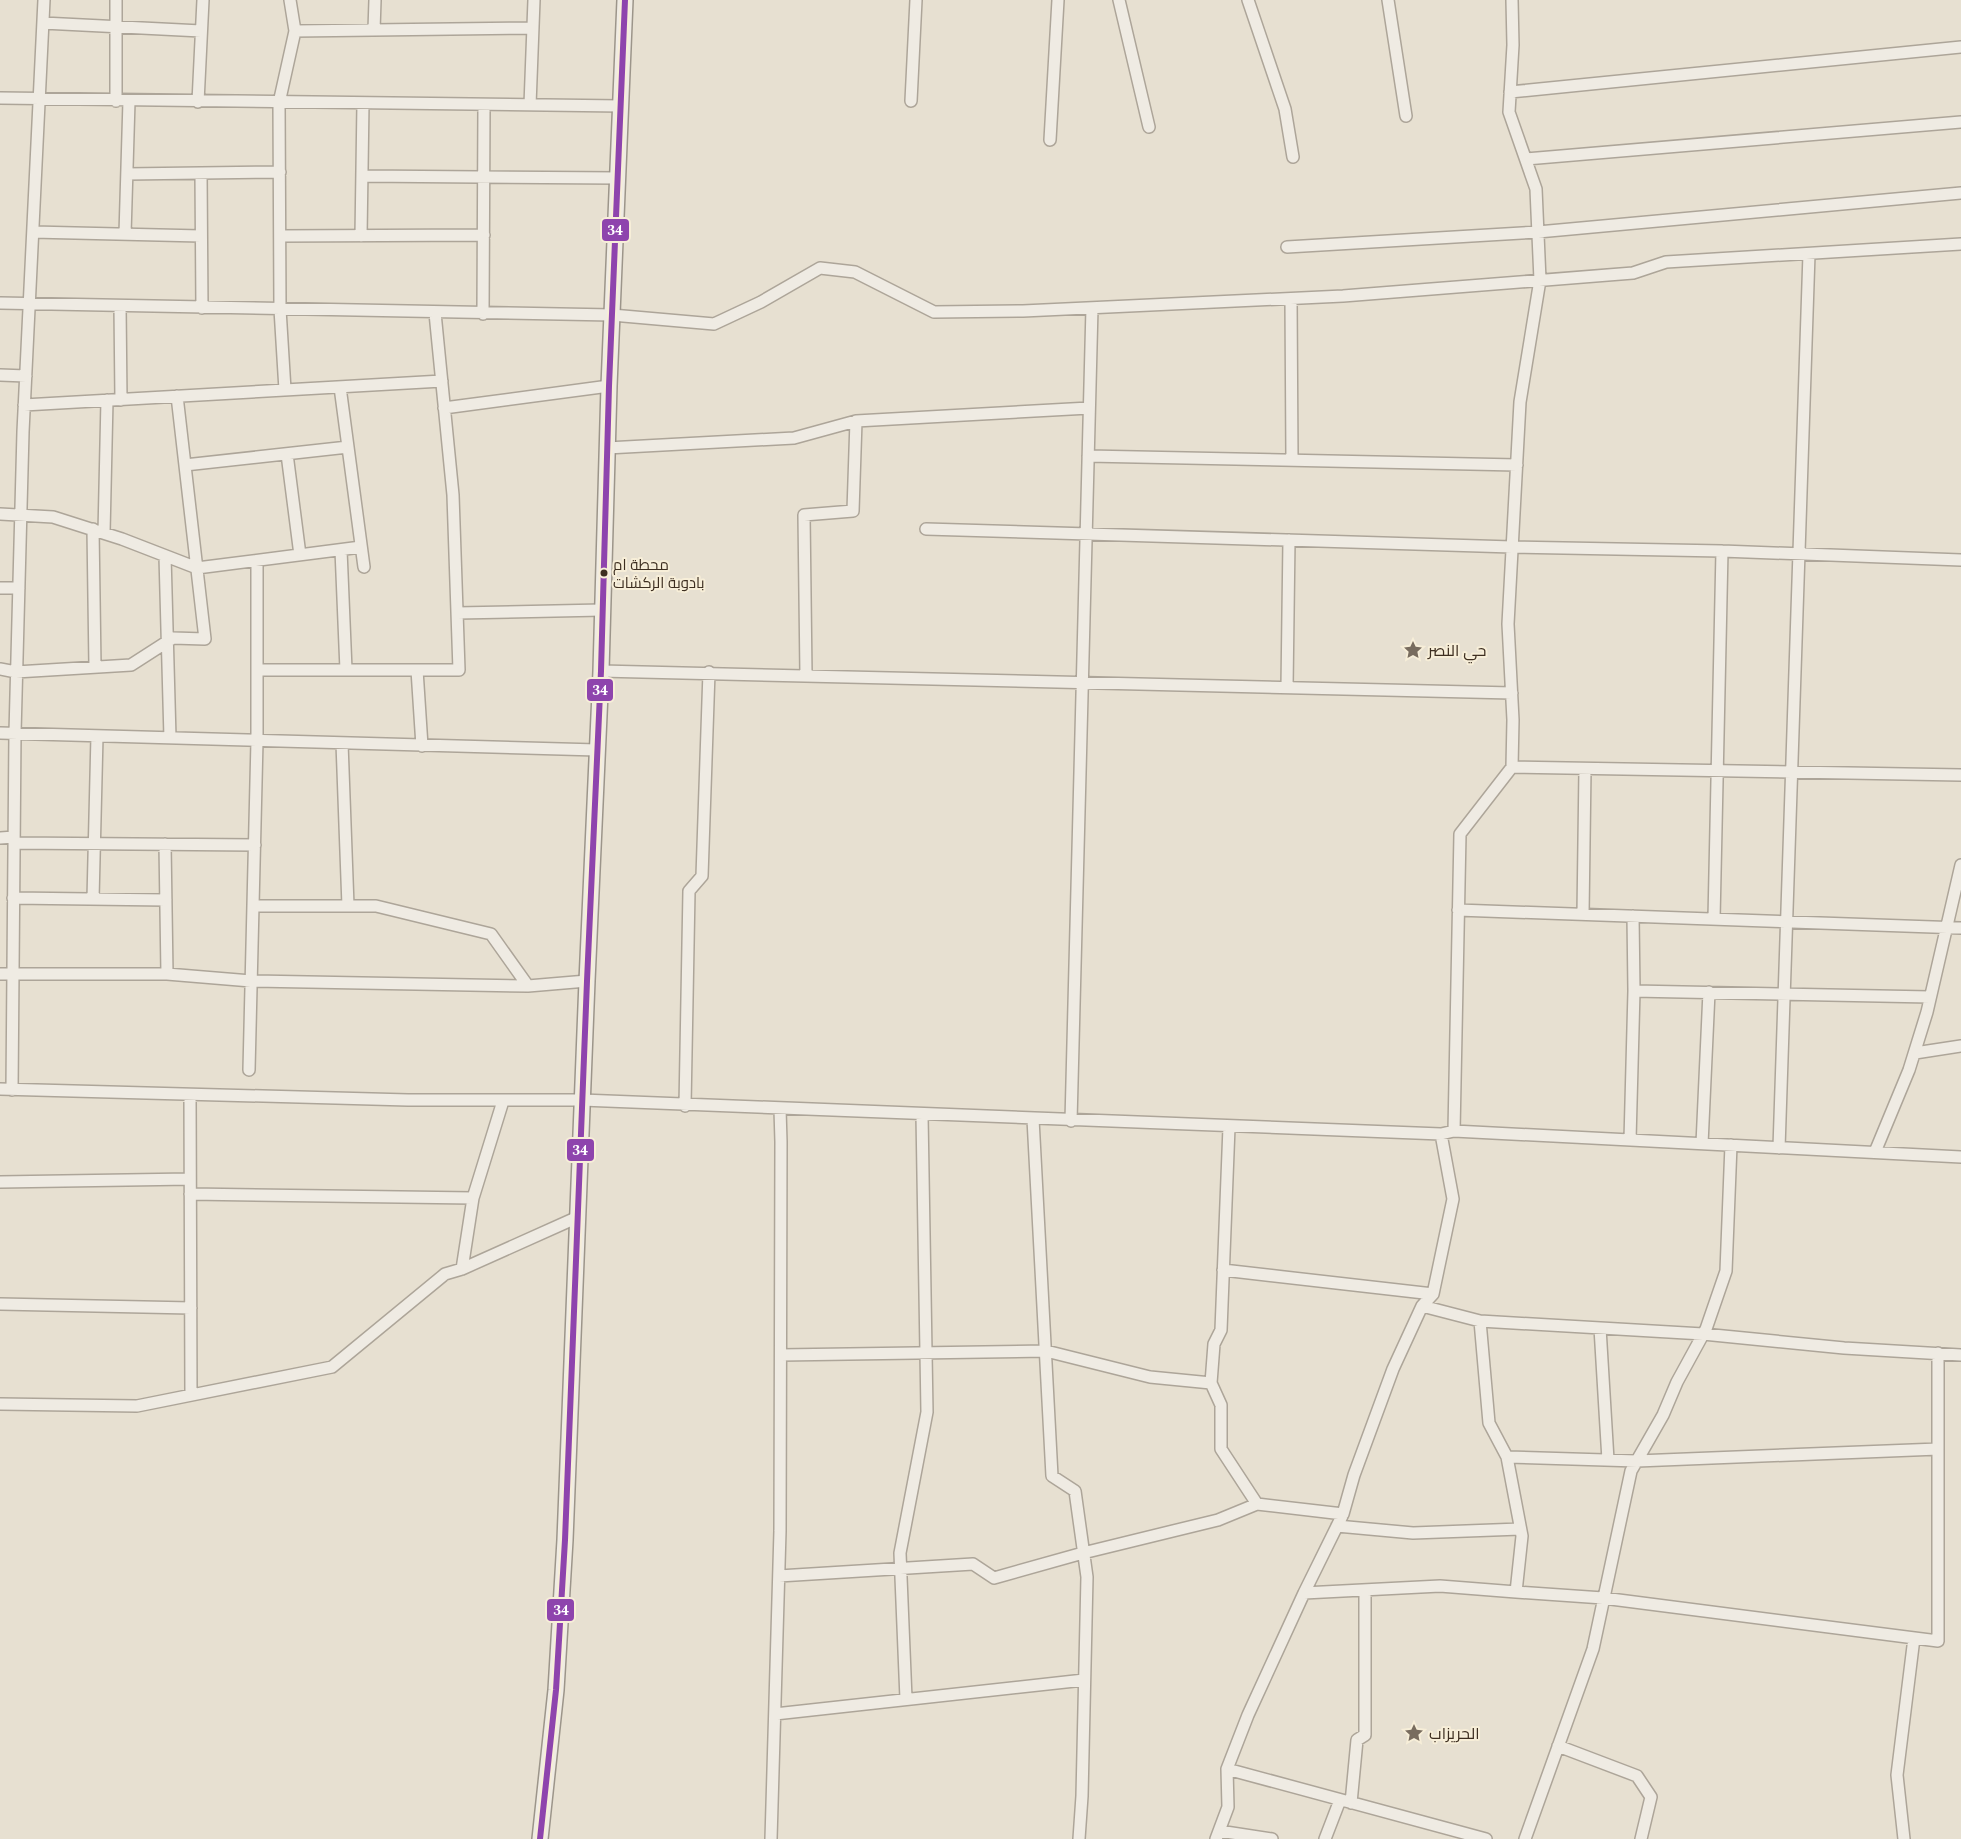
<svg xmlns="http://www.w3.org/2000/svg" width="1961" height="1839" font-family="Spectral,Cairo,serif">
<rect width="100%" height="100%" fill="#e7e0d1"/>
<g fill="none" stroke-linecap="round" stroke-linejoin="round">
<g stroke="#ada599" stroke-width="14">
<path id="street" d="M116 0V101
M1119 0 1149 127
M1248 0 1285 109 1293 157
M1388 0 1406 116
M43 23 201 31
M374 30 375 0
M295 31 533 28
M1510 92 1961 47
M0 98 621 106
M911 101 916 0
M198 102 203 0
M530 105 534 0
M1050 140 1058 0
M1526 159 1961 122
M201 173 202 308
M127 174 280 172
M362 176 618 178
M33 232 201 236
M125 234 129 101
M280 236 484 235
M361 236 363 103
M1287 247 1538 232 1961 193
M1291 299 1292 460
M0 303 612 315 714 324 761 302 820 268 855 272 934 312 1023 311 1343 296 1633 273 1666 262 1961 244
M120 306 121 400
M483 314 484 105
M0 375 26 376
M340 387 364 567
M285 390 280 309 279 103 295 31 290 0
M24 405 442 381
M444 408 609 386
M607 448 794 438 856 421 1089 408
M287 454 300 555
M1088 456 1517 465
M185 465 348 447
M0 514 53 517 122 539 197 568 361 547
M93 529 95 667
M926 529 1512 547 1722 551 1961 560
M104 533 107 400
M341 550 346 670
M165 556 170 738
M0 588H19
M457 613 602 610
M0 669 16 672 131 665 173 638 205 639 177 396
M257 670H459L453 495 435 313
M417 670 422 746
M601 671 1512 693
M806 675 804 515 853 511 856 421
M1287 687 1289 540
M0 733 597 750
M342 743 348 906
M1512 767 1961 775
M0 838 14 837
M14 843 255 845
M165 844 167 974
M13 898 166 900
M93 899 97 736
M253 906H376L491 934 528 986
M1458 910 1961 928
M1583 914 1585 769
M1714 919 1722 551
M0 974H167L251 981 528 986 587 981
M1634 991 1930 997
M1915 1053 1961 1046
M249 1070 257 741V561
M0 1089 408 1100H582L1441 1134 1454 1131 1961 1157
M12 1090 15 733 23 432 44 0
M190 1095 191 1395
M685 1106 689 891 702 876 709 672
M1033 1119 1052 1476 1075 1491 1087 1577 1082 1796 1079 1839
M1071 1121 1092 308
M1454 1131 1460 834 1512 767 1513 720 1508 624 1520 402 1540 280 1536 189 1509 112 1513 45 1512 0
M1630 1140 1634 991 1633 916
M1702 1144 1709 992
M1779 1148 1809 254
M1875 1152 1909 1070 1927 1012 1961 865
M0 1182 190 1179
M190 1194 473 1198
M462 1269 473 1198 503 1101
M1223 1270 1433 1294
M0 1304 191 1308
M1422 1306 1480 1321 1703 1334 1844 1348 1961 1355
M1480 1321 1489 1423 1507 1457 1637 1461 1938 1449
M1600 1328 1608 1460
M781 1355 1046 1351 1150 1377 1211 1383 1214 1344 1221 1330 1229 1127
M1211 1383 1221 1405V1449L1257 1504
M0 1404 137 1406 332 1367 445 1274 462 1269 578 1217
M1507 1457 1522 1536 1516 1592
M1337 1526 1413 1533 1520 1529
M779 1576 973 1564 994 1578 1083 1553 1218 1520 1257 1504 1343 1514
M1304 1593 1440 1586 1516 1592 1603 1598 1938 1641V1353
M906 1699 900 1553 927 1412 922 1115
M775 1714 1084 1680
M1558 1746 1637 1776 1651 1797 1641 1839
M1227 1769 1486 1839
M1351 1803 1357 1740 1365 1735V1590
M1219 1831 1272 1839
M771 1839 780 1531 781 1142 780 1109
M1216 1839 1228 1807 1227 1769 1248 1715 1304 1593 1343 1514 1354 1475 1393 1369 1422 1306 1433 1294 1453 1199 1441 1134
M1325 1839 1340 1800
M1525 1839 1593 1649 1631 1471 1663 1415 1677 1382 1706 1329 1726 1271 1731 1145
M1904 1839 1897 1775 1914 1638"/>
</g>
<g stroke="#9c958a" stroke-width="18">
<path id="secondary" d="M540 1839 556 1690 565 1540 587 981 601 671 609 386 625 0"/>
</g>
<use href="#street" stroke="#efebe3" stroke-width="11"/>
<use href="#secondary" stroke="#efebe3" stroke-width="15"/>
<g stroke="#f7eed8" stroke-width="10">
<path id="bus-1" d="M540 1839 556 1690 565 1540 587 981 601 671 609 386 625 0"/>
</g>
<use href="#bus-1" stroke="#8e44ad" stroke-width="6"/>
</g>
<defs>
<g id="sight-bare" transform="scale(1.5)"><path d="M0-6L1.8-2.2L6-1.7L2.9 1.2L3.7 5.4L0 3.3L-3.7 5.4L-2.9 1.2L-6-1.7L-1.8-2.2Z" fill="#786c5e" stroke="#f7eed8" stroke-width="2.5" paint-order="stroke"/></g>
</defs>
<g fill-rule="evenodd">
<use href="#sight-bare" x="1413" y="650"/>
<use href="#sight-bare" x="1414" y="1733"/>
</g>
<circle fill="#3d2e20" stroke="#f7eed8" stroke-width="2" cx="604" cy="573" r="4.5"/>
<g text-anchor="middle" stroke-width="4" stroke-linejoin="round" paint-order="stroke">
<g font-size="15" fill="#3d2e20" stroke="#f7eed8" text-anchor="start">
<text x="613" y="570">محطة ام<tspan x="613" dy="18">بادوبة الركشات</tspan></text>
</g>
<g font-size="16" fill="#3d2e20" stroke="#f7eed8" text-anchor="start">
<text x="1428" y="656">حي النصر</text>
<text x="1429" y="1739">الحريزاب</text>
</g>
</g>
<g stroke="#f7eed8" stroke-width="2">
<rect x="601" y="218" width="29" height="24" rx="5" fill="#8e44ad"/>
<rect x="586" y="678" width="28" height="24" rx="5" fill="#8e44ad"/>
<rect x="566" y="1138" width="29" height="24" rx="5" fill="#8e44ad"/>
<rect x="546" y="1598" width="29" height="24" rx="5" fill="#8e44ad"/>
</g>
<g font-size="14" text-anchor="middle" font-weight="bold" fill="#fff">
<text x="615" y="235">34</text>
<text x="600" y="695">34</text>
<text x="580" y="1155">34</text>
<text x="561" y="1615">34</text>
</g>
</svg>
